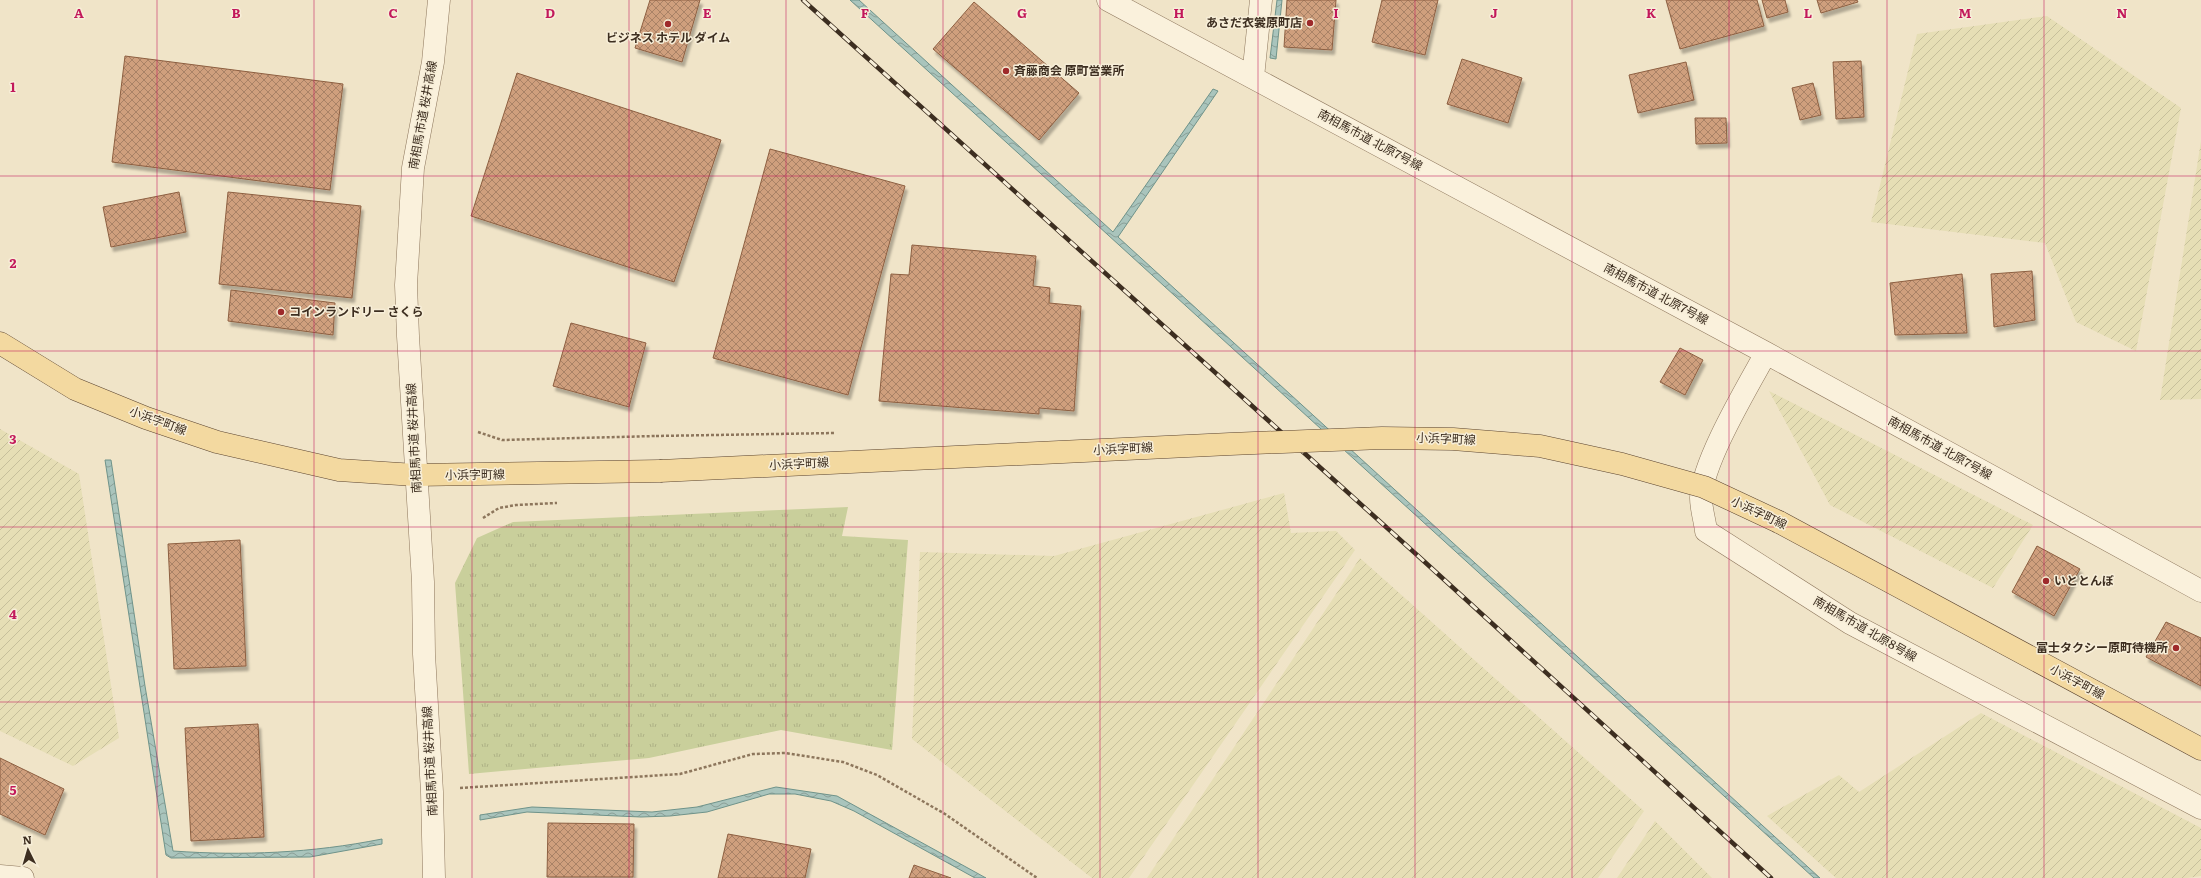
<svg xmlns="http://www.w3.org/2000/svg" width="2201" height="878" font-family="Literata,'Noto Sans JP',serif">
<defs>
<pattern id="farmland-furrows" width="10" height="10" patternUnits="userSpaceOnUse"><rect width="10" height="10" fill="#e6deb5"/><path d="M-1 1l2-2M0 10L10 0M9 11l2-2" fill="none" stroke="#c6bf9b"/></pattern>
<pattern id="grass-tufts" width="24" height="20" patternUnits="userSpaceOnUse"><rect width="24" height="20" fill="#c9cf9b"/><path d="M3 7l-1-3M5 7V3M7 7l1-3M15 17l-1-3M17 17v-4M19 17l1-3" fill="none" stroke="#aeb285"/></pattern>
<pattern id="water-waves" width="16" height="10" patternUnits="userSpaceOnUse"><rect width="16" height="10" fill="#a9c4bc"/><path d="M0 5q4-4 8 0t8 0" fill="none" stroke="#8ba098"/></pattern>
<pattern id="building-cross-hatch" width="8" height="8" patternUnits="userSpaceOnUse"><rect width="8" height="8" fill="#cf9f7d"/><path d="M0 0l8 8M0 8l8-8" fill="none" stroke="#a98266"/></pattern>
<filter id="shadow"><feDropShadow dx="2.5" dy="4.5" stdDeviation="1" flood-color="#0004"/></filter>
</defs>
<rect width="100%" height="100%" fill="#f0e4c8"/>
<path fill="url(#farmland-furrows)" d="M2047 16 2181 108 2136 351 2076 322 2045 243 1871 222 1917 34Z
M2201 141V399L2160 400Z
M1769 391 2033 525 1993 588 1830 505Z
M0 429 79 474 119 738 73 766 0 731Z
M1284 493 1291 533 1336 531 1355 550 1129 878H1092L912 739 920 552 1054 556Z
M1360 558 1644 811 1598 878H1147Z
M1981 713 2201 828V876L2187 878H1836L1767 816 1839 775 1859 792Z
M1655 821 1712 878H1617Z"/>
<path fill="url(#grass-tufts)" d="M848 507 842 536 908 540 892 750 781 730 649 758 469 774 455 583 477 538 513 522Z"/>
<path fill="url(#water-waves)" stroke="#6f938a" d="M850 0H859L1113 232 1213 89 1218 91 1118 237 1820 878H1814Z
M1277 0H1282L1276 59 1270 58Z
M105 460H111L145 686 173 851C243 856 312 853 382 839V844L310 857 171 858 166 855Z
M776 787 837 796 986 878H975L854 811 831 801 795 794H769L707 812 670 816 641 817 527 812 480 820V815L532 807 652 812 697 807Z"/>
<path fill="url(#building-cross-hatch)" stroke="#8d5f41" filter="url(#shadow)" d="M650 0H700L682 62 635 48Z
M1287 0H1336L1332 50 1284 47Z
M1382 0H1438L1425 55 1372 42Z
M1666 0H1757L1764 26 1680 49Z
M1762 0H1785L1788 12 1767 18Z
M1817 0H1857L1858 2 1821 13Z
M974 2 1079 93 1039 140 933 49Z
M125 56 343 84 330 190 112 162Z
M1462 59 1522 78 1508 123 1447 104Z
M1861 61 1864 117 1836 119 1833 62Z
M1686 62 1694 100 1638 113 1629 75Z
M517 73 721 140 674 282 471 216Z
M1813 83 1821 115 1800 120 1792 88Z
M1695 118H1726L1727 143 1696 144Z
M770 149 905 186 848 395 713 358Z
M179 192 186 232 111 247 103 207Z
M228 192 361 206 352 298 219 284Z
M912 245 1036 256 1033 286 1050 288 1049 303 1081 306 1074 411 1039 408V414L879 401 891 274 909 275Z
M2032 271 2035 320 1994 327 1991 274Z
M1962 274 1967 333 1895 335 1890 283Z
M231 290 335 303 333 335 228 321Z
M571 323 646 343 629 407 553 386Z
M1680 348 1703 360 1685 395 1660 382Z
M240 540 246 666 174 669 168 544Z
M2037 546 2080 569 2054 616 2012 592Z
M2166 622 2201 638V686L2146 657Z
M258 724 264 837 191 841 185 728Z
M0 758 64 789 45 835 0 814Z
M548 823 634 824 633 877H547Z
M728 834 811 849 805 878H718Z
M914 865 951 878H909Z"/>
<g fill="none" stroke-linecap="round" stroke-linejoin="round">
<g stroke="#8d765c" stroke-width="23">
<path id="minor" d="M1108 0 1766 353 2201 591
M1253 77 1261 0
M1766 353C1748 386 1702 462 1701 498 1701 509 1705 521 1706 531L1850 623 2201 808
M0 876 23 878
M434 878 432 792 424 654 423 582 408 336 406 285 413 168 433 62 439 0"/>
</g>
<g stroke="#5b4430" stroke-width="23">
<path id="major" d="M0 343 75 389 146 418 217 442 339 470 415 475 660 471
M1779 522 2201 749"/>
</g>
<path stroke="#8d765c" stroke-width="2.5" stroke-dasharray="3 2" stroke-linecap="butt" d="M478 432 502 440 656 436
M483 518 499 508 516 505 557 503
M460 788 680 774 753 754 785 753 843 762 877 775 945 814 1037 878"/>
<use href="#minor" stroke="#faf1dc" stroke-width="22"/>
<use href="#major" stroke="#f3d9a0" stroke-width="22"/>
<g stroke="#3d2e20" stroke-width="4.5">
<path id="rail" d="M803 0 1427 564 1771 878"/>
</g>
<use href="#rail" stroke="#f7eed8" stroke-width="3" stroke-dasharray="9" stroke-linecap="butt"/>
<g stroke="#5b4430" stroke-width="23" stroke-linecap="butt">
<path id="major-bridge" d="M660 471 1230 444 1382 438 1453 439 1540 446 1622 464 1704 487 1779 522"/>
</g>
<path stroke="#8d765c" stroke-width="2.5" stroke-dasharray="3 2" stroke-linecap="butt" d="M656 436 834 433"/>
<use href="#major-bridge" stroke="#f3d9a0" stroke-width="22"/>
</g>
<path fill="none" stroke="#c2185b" stroke-width="1" stroke-opacity="0.55" d="M157 0V878M314 0V878M472 0V878M629 0V878M786 0V878M943 0V878M1100 0V878M1258 0V878M1415 0V878M1572 0V878M1729 0V878M1887 0V878M2044 0V878M0 176H2201M0 351H2201M0 527H2201M0 702H2201"/>
<g fill="#9e2a2b" stroke="#f7eed8" stroke-width="1.5">
<circle cx="1310" cy="23" r="4"/>
<circle cx="668" cy="24" r="4"/>
<circle cx="1006" cy="71" r="4"/>
<circle cx="281" cy="312" r="4"/>
<circle cx="2046" cy="581" r="4"/>
<circle cx="2176" cy="648" r="4"/>
</g>
<g text-anchor="middle" stroke-width="3" stroke-linejoin="round" paint-order="stroke">
<g font-size="12" font-weight="bold" fill="#3d2e20" stroke="#f7eed8" text-anchor="start">
<text x="1302" y="27" text-anchor="end">あさだ衣裳原町店</text>
<text x="668" y="42" text-anchor="middle">ビジネス ホテル ダイム</text>
<text x="1014" y="75">斉藤商会 原町営業所</text>
<text x="289" y="316">コインランドリー さくら</text>
<text x="2054" y="585">いととんぼ</text>
<text x="2168" y="652" text-anchor="end">富士タクシー原町待機所</text>
</g>
<g font-size="12" fill="#3d2e20" stroke="#f7eed8">
<text transform="translate(423 115) rotate(-80)" y="4">南相馬市道 桜井高線</text>
<text transform="translate(1370 140) rotate(28)" y="4">南相馬市道 北原7号線</text>
<text transform="translate(1656 294) rotate(28)" y="4">南相馬市道 北原7号線</text>
<text transform="translate(158 421) rotate(20)" y="4">小浜字町線</text>
<text transform="translate(414 438) rotate(-93)" y="4">南相馬市道 桜井高線</text>
<text transform="translate(1446 439) rotate(2)" y="4">小浜字町線</text>
<text transform="translate(1940 448) rotate(29)" y="4">南相馬市道 北原7号線</text>
<text transform="translate(1123 449) rotate(-3)" y="4">小浜字町線</text>
<text transform="translate(799 464) rotate(-3)" y="4">小浜字町線</text>
<text transform="translate(475 475) rotate(-1)" y="4">小浜字町線</text>
<text transform="translate(1759 513) rotate(25)" y="4">小浜字町線</text>
<text transform="translate(1865 629) rotate(30)" y="4">南相馬市道 北原8号線</text>
<text transform="translate(2077 682) rotate(28)" y="4">小浜字町線</text>
<text transform="translate(430 761) rotate(-93)" y="4">南相馬市道 桜井高線</text>
</g>
</g>
<g font-size="13" text-anchor="middle" font-weight="bold" fill="#c2185b" stroke="#f7eed8" stroke-width="3" stroke-linejoin="round" paint-order="stroke">
<text x="79" y="18">A</text>
<text x="236" y="18">B</text>
<text x="393" y="18">C</text>
<text x="550" y="18">D</text>
<text x="707" y="18">E</text>
<text x="865" y="18">F</text>
<text x="1022" y="18">G</text>
<text x="1179" y="18">H</text>
<text x="1336" y="18">I</text>
<text x="1494" y="18">J</text>
<text x="1651" y="18">K</text>
<text x="1808" y="18">L</text>
<text x="1965" y="18">M</text>
<text x="2122" y="18">N</text>
<text x="13" y="92">1</text>
<text x="13" y="268">2</text>
<text x="13" y="444">3</text>
<text x="13" y="619">4</text>
<text x="13" y="795">5</text>
</g>
<g transform="translate(28 850) rotate(355)" stroke="#f7eed8" stroke-width="3" paint-order="stroke">
<path d="M0-3L7 15L0 10L-7 15Z" fill="#3d2e20"/>
<text y="-6" font-size="11" font-weight="bold" text-anchor="middle" fill="#3d2e20">N</text>
</g>
</svg>
